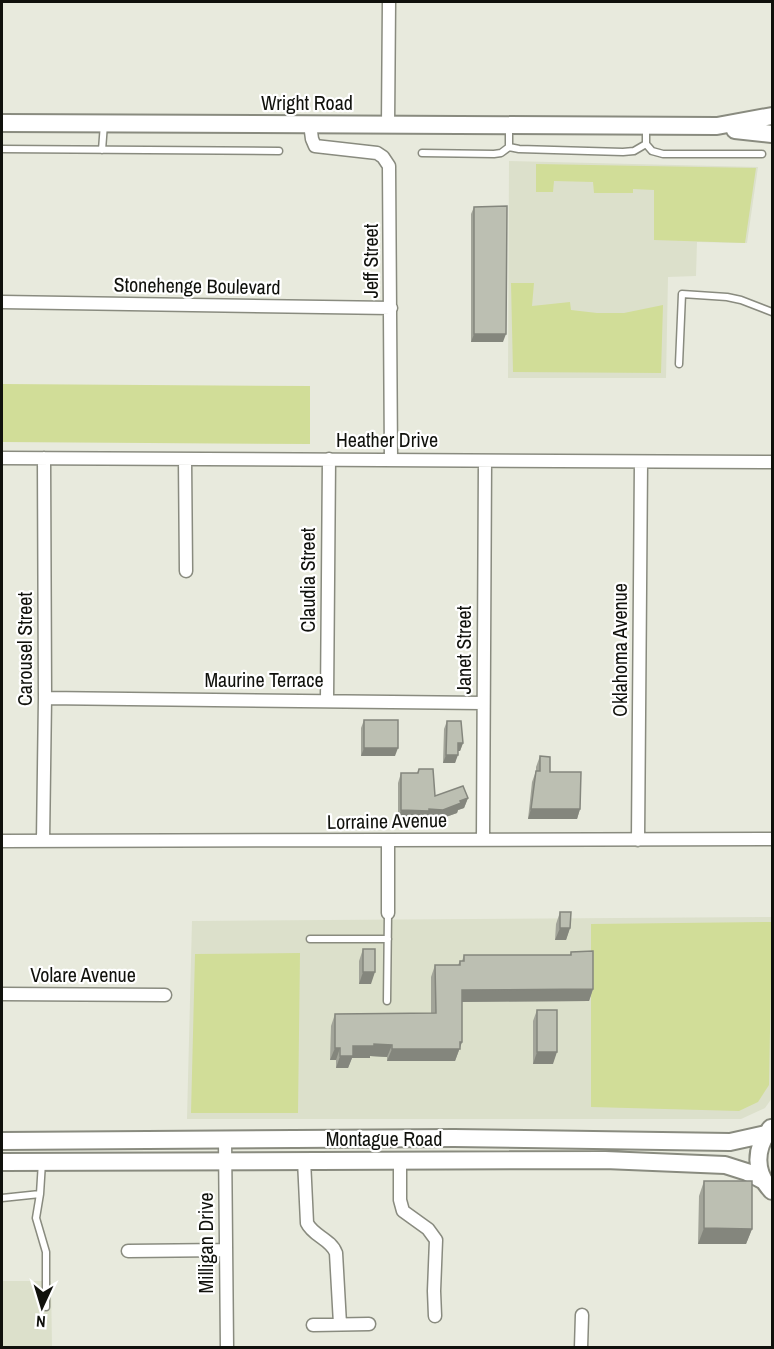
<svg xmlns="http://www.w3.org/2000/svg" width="774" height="1349" font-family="'Archivo Narrow',sans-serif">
<rect width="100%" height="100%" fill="#e8eadd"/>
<path fill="#dce0cb" d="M509 161 758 167 747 243 697 242 696 276 668 277 666 378H508Z
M772 917V1098L765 1108 741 1119H187L192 921Z
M2 1281H51L52 1347 2 1348Z"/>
<path fill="#d1dd98" d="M536 164 756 168 745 243 654 240V190L633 189V193H594L593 182 554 181 553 192H536Z
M511 283H534L532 306 570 302 571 310 597 313H624L663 305 661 373 513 372Z
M2 384 310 386V444L2 442Z
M772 922 769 1085 758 1102 739 1111 591 1107V924Z
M300 953 298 1113H191L195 954Z"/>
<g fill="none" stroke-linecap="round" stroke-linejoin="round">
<g stroke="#898b7f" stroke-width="9">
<path id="service" d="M509 127V147L519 149 623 152 634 151 646 144V127
M646 144 652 151 663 154H762
M2 149 279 151
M102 150 104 124
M422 153 494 154 501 153 509 147
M679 364 682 294 727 297 741 300 772 312
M310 939H388
M387 1001 388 913
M40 1194 36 1218 46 1252V1307
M2 1198 40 1194 42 1162"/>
</g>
<g stroke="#898b7f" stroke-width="15">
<path id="minor" d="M310 124 312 139 315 146 377 153 383 157 389 166 391 459
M388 125 389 2
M2 302 391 308
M2 458 772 462
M185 459 186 571
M45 698 483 703
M327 700 329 459
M483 839 485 461
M638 840 641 462
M2 841 772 839
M43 841 45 698 44 458
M388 841V913
M2 994 165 995
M225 1139 227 1348
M304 1160 307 1223C313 1236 331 1239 336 1253L340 1324
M400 1160V1200L403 1211 428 1229 436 1240 434 1291 435 1316
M128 1251 226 1250
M313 1325 369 1324
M581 1348 582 1315"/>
</g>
<g stroke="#898b7f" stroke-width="20">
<path id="secondary" d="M2 123 717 126 772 116
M735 130 772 134
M771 1128C754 1148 754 1173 772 1191
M2 1141 454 1138 730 1142 766 1134
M2 1162 605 1160 725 1165 747 1172 764 1181"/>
</g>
<use href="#service" stroke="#fff" stroke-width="6"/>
<use href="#minor" stroke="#fff" stroke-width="12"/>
<use href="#secondary" stroke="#fff" stroke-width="16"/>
</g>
<path fill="#a2a499" d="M474 207 503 342H471V214Z
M364 720 395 756H361V728Z
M447 721 463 743 460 751H458L455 763H443L444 729Z
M540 756 550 772 580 809 577 819H528L532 782 536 771V767Z
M419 769 435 796 468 798 464 808 458 810 457 813 440 819H426V821L398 819V783L401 773H417Z
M560 912 570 928 566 940H555L556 924Z
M363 949 371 984H359V961Z
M571 952 593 989 589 1001 462 1002V1042L455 1061H387V1057L370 1056V1058H352L348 1068H336V1060H330L331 1026 335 1014 431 1013V977L435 965H458L460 961H462L464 955H570Z
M537 1010 553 1064H533V1021Z
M704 1181 752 1229 746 1244H698L699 1196Z"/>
<path fill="#84867d" d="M474 334H506L503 342H471Z
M458 743H463L460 751H455Z
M364 748H398L395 756H361Z
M446 755H458L455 763H443Z
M468 798 464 808 458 810 457 813 440 819H426V821L398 819 401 810 460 801Z
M531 809H580L577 819H528Z
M560 928H570L566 940H555Z
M363 972H375L371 984H359Z
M593 989 589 1001 457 1002 462 990Z
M462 1042 455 1061H387L392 1049Z
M374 1044 392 1045 387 1057 370 1056V1058H352L348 1068H336L340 1056 353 1046Z
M335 1048H340L336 1060H330Z
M537 1052H557L553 1064H533Z
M704 1228 752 1229 746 1244H698Z"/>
<path fill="#bcbfb2" stroke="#84867d" stroke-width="1.5" d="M507 206 506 334H474V207Z
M364 720H398V748H364Z
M447 721H461L463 743H458V755H446Z
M540 756 550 757V772H581L580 809H531L536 771H540Z
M419 769H433L435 796 463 786 468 798 460 801 461 803 443 810 429 809V811L401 810V773H418Z
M560 912H571L570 928H560Z
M363 949H375V972H363Z
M593 951V989L462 990V1042H460V1049H392V1045L374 1044V1046H353V1056H340V1048H335V1014L436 1013 435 965H460V961H464V955H571V952Z
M537 1010H557V1052H537Z
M704 1181H752V1229L704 1228Z"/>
<g text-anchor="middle" stroke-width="4.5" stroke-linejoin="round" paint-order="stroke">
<g font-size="20" fill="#10110c" stroke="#fff">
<text x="307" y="110">Wright Road</text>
<text transform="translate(371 261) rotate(-90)" y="7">Jeff Street</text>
<text transform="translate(197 286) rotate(1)" y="7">Stonehenge Boulevard</text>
<text x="387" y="447">Heather Drive</text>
<text transform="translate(308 580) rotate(-90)" y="7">Claudia Street</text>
<text transform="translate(25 649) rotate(-90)" y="7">Carousel Street</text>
<text transform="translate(464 650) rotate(-90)" y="7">Janet Street</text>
<text transform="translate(620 650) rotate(-90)" y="7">Oklahoma Avenue</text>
<text x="264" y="687">Maurine Terrace</text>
<text transform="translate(387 821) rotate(-1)" y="7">Lorraine Avenue</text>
<text x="83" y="982">Volare Avenue</text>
<text x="384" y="1146">Montague Road</text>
<text transform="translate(206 1243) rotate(-90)" y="7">Milligan Drive</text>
</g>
</g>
<rect width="774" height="1349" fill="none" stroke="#10110c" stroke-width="6"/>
<g transform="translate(42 1307) rotate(184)" stroke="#ffffff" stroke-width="4.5" paint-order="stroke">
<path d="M0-4.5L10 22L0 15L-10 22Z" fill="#10110c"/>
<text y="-9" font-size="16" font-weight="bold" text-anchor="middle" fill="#10110c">N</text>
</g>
</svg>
